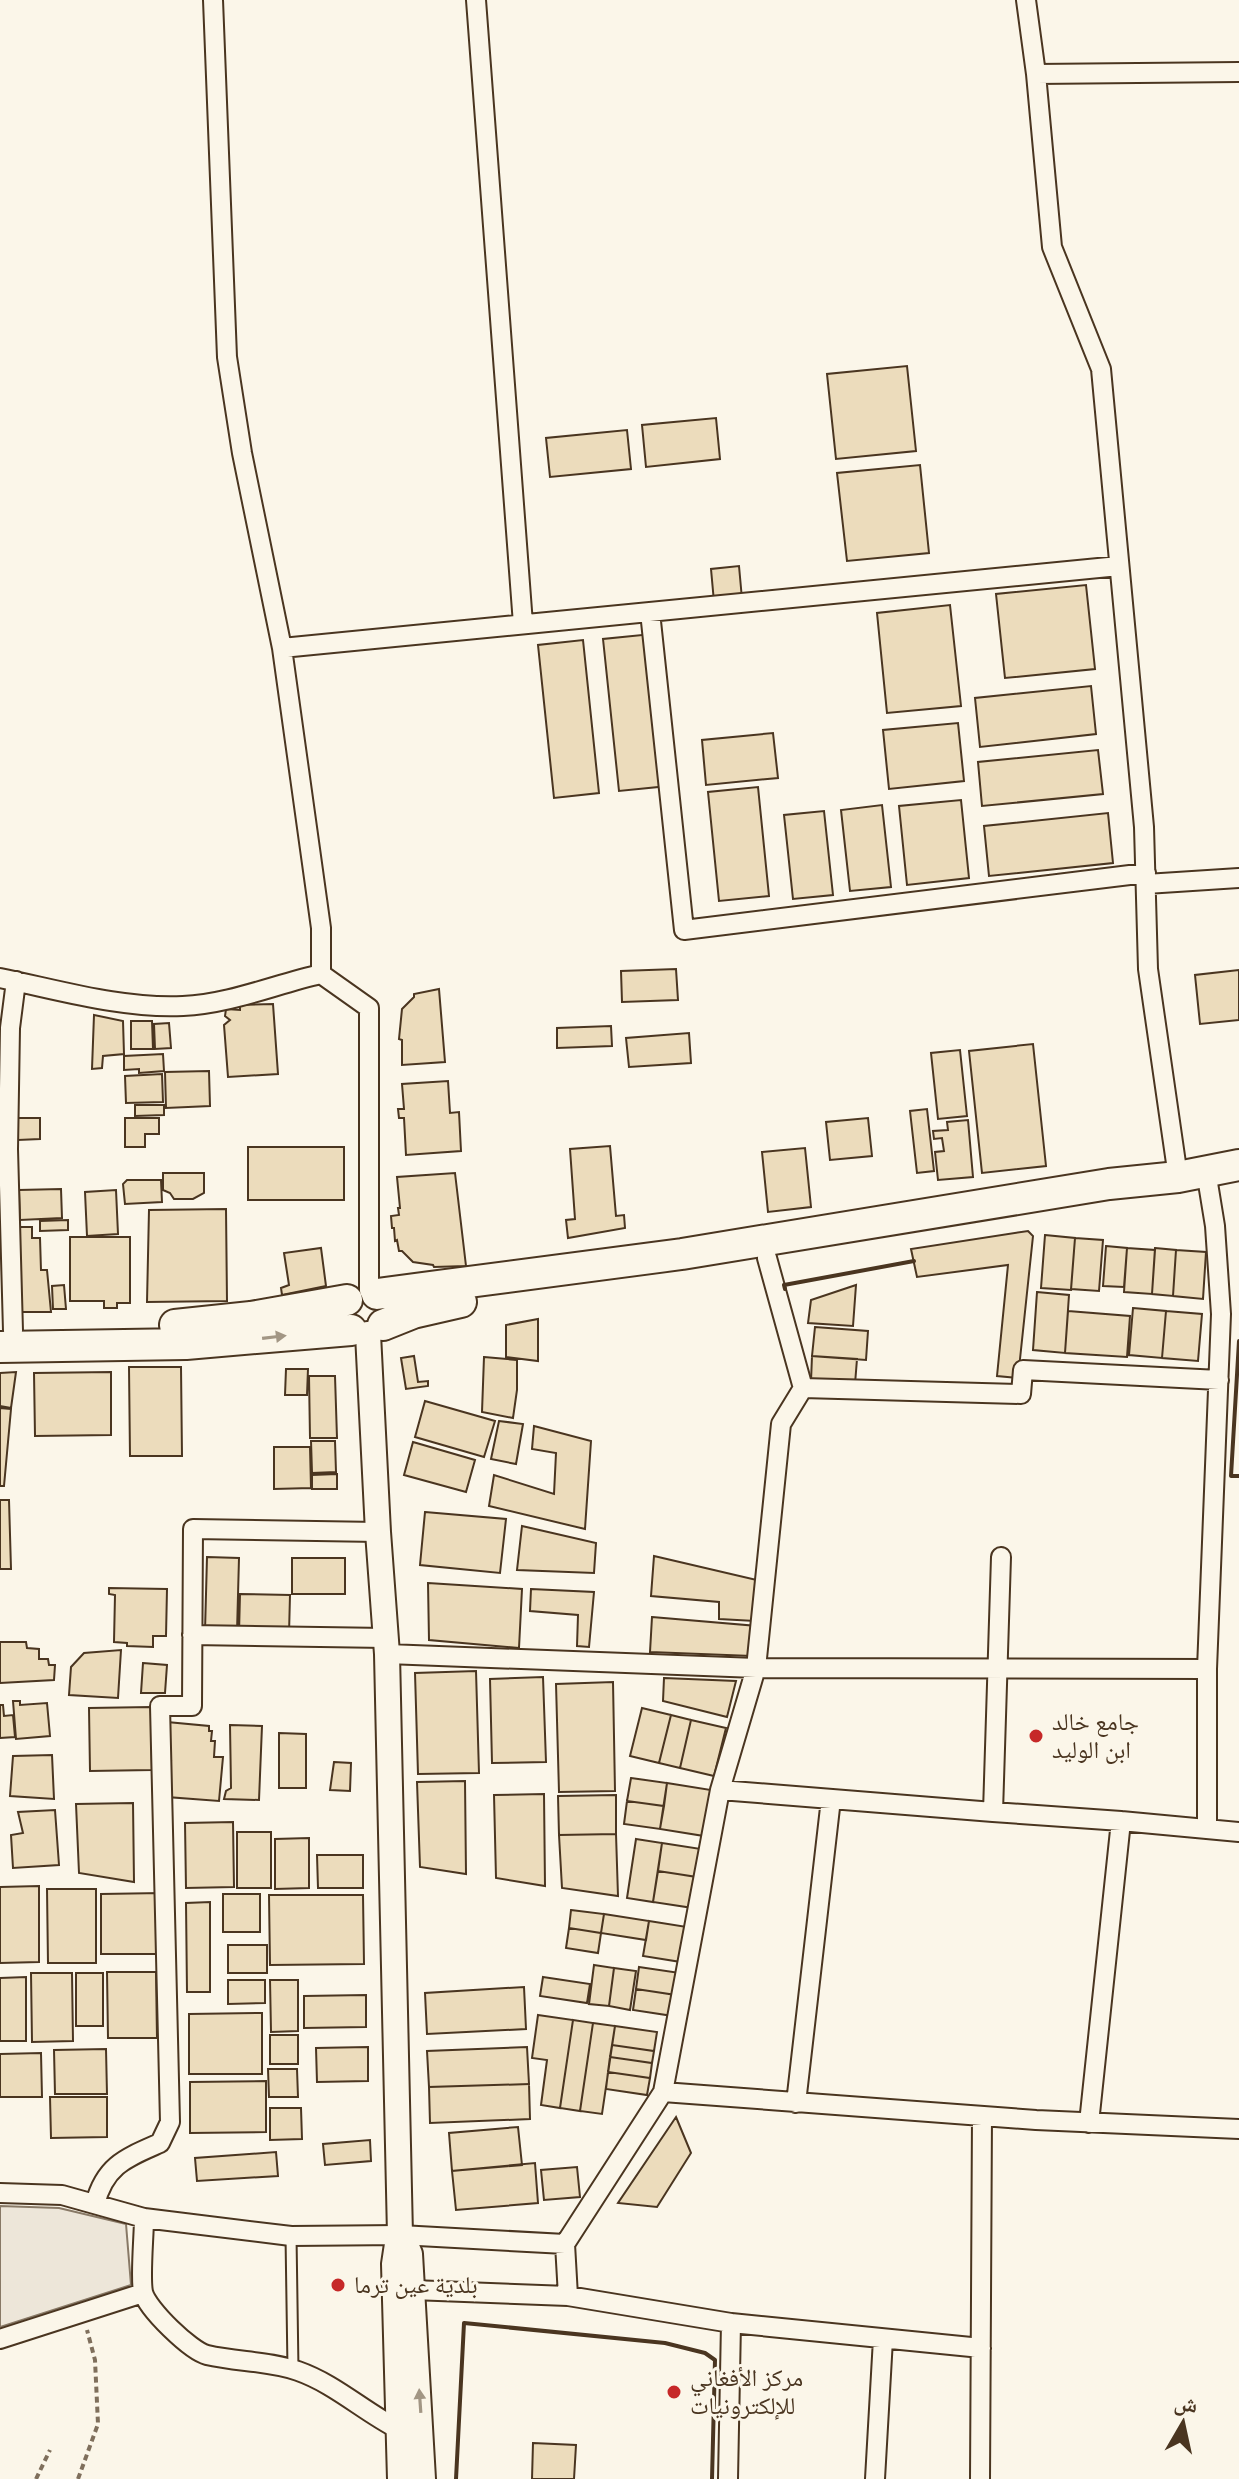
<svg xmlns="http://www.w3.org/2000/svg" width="1239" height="2479" font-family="Ubuntu,'Noto Naskh Arabic',sans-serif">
<rect width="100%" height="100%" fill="#fbf6e9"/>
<path fill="#ede6d9" stroke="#887966" stroke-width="2" d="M0 2206 59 2208 126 2224 131 2285 0 2327Z"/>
<path fill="#ecdcbc" stroke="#4a3520" stroke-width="2" d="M907 366 916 451 836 459 827 374Z
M716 418 720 459 646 467 642 425Z
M627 430 631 469 550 477 546 438Z
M920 465 929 553 847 561 837 473Z
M739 566 742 599 714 602 711 569Z
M1086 585 1095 669 1005 678 996 594Z
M950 605 961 706 887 713 877 613Z
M652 634 668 786 619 791 603 639Z
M583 640 599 793 554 798 538 645Z
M1091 686 1096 734 980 747 975 698Z
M958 723 964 781 889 789 883 730Z
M773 733 778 778 706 785 702 740Z
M1098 750 1103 794 982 806 978 762Z
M758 787 769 896 719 901 708 792Z
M961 800 969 878 907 885 899 806Z
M882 805 891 887 850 891 841 810Z
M824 811 833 895 793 899 784 815Z
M1108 813 1113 863 989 876 984 826Z
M676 969 678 1000 622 1002 621 971Z
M1239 970V1020L1200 1024 1195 975Z
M439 989 445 1062 402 1065V1040L399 1039 402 1009 414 997V994Z
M273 1004 278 1074 228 1077 224 1025 230 1020 225 1016 226 1009 240 1010V1005Z
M94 1015 123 1021 124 1054 103 1056 102 1068 92 1069Z
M131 1021H152L153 1049H131Z
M169 1023 171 1048 155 1049 154 1024Z
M611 1026 612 1046 557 1048V1028Z
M689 1033 691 1063 629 1067 626 1038Z
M1033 1044 1046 1166 982 1173 969 1051Z
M960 1050 967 1116 938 1119 931 1053Z
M163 1054 164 1071 139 1073V1069L124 1070V1056Z
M209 1071 210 1106 166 1108 165 1072Z
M162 1074 163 1102 126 1103 125 1076Z
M448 1081 450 1113 459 1112 461 1151 406 1155 404 1118H399L398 1109H404L402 1084Z
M135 1105H164V1115L135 1116Z
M927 1109 934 1171 917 1173 910 1111Z
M18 1118H40V1139L18 1140Z
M125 1118H159V1134H145V1147H125Z
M868 1118 872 1156 830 1160 826 1122Z
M968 1120 973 1177 938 1180 935 1152 944 1151 942 1138 934 1139 933 1131 948 1130 947 1122Z
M610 1146 616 1216 624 1215 625 1228 568 1238 566 1220 575 1219 570 1149Z
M248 1147H344V1200H248Z
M805 1148 811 1207 768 1212 762 1152Z
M163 1173H204V1193L193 1199H174L170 1193 163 1190Z
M455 1173 466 1266 434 1267 433 1265 413 1262 402 1251H399L397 1240 395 1241 394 1228H392L391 1216 399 1215 398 1208H400L397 1177Z
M127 1180H161L162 1202 125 1204 123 1184Z
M61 1189 62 1218 20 1220 19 1190Z
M116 1190 118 1234 87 1236 85 1192Z
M226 1209 227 1301 147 1302 149 1210Z
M68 1220V1230L40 1231V1221Z
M18 1227H32V1238H40L41 1270H47L51 1312H19Z
M1028 1231 1033 1236 1018 1378 997 1376 1008 1265 917 1277 911 1249Z
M1045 1235 1075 1238 1071 1290 1041 1288Z
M70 1237H130V1303H117V1308H104V1301H70Z
M1075 1238 1103 1240 1099 1291 1071 1289Z
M1106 1246 1127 1248 1124 1287 1103 1286Z
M321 1248 326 1286 282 1295 281 1288 289 1285 284 1253Z
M1127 1248 1155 1250 1152 1294 1124 1292Z
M1155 1248 1176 1250 1173 1296 1152 1294Z
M1176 1250 1206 1252 1203 1299 1173 1296Z
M64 1285 66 1309H53L52 1286Z
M856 1285 853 1326 808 1323 811 1300Z
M1037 1292 1069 1295 1065 1353 1033 1350Z
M1133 1308 1166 1311 1162 1358 1129 1355Z
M1068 1311 1130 1316 1127 1357 1065 1353Z
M1166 1311 1202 1314 1198 1361 1162 1358Z
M538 1319V1361L506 1357V1325Z
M815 1327 868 1331 866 1360 812 1356Z
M414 1356 418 1382 428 1381V1386L406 1389 401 1358Z
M812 1356 857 1359 855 1384 811 1381Z
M484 1357 517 1360V1390L513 1418 482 1412Z
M129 1367H181L182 1456H130Z
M286 1369H308L307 1395H285Z
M16 1372 11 1408 0 1406V1373Z
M111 1372V1435L35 1436 34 1373Z
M309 1376H335L337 1438H310Z
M425 1401 495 1421 484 1457 415 1437Z
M0 1408 11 1409 4 1486H0Z
M499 1421 523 1424 516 1464 491 1459Z
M534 1426 591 1441 585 1529 489 1506 494 1475 554 1494 556 1453 532 1449Z
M311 1441H335L336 1472 312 1473Z
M413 1442 475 1460 466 1492 404 1475Z
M274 1447H310L311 1488 274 1489Z
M337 1474V1489H312V1475Z
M0 1500H9L11 1569H0Z
M425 1512 506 1519 500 1573 420 1565Z
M522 1526 596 1543 594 1573 517 1570Z
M654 1556 761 1581 755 1621 719 1619V1602L651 1596Z
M207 1557 239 1558 237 1632 205 1631Z
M292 1558H345V1594H292Z
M428 1583 522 1589 519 1648 429 1640Z
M109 1588 167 1589 166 1636H153V1647L127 1646V1643L114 1642 115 1595 109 1594Z
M531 1589 594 1592 589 1647 577 1646 578 1615 530 1611Z
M240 1594 290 1595 289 1634 239 1633Z
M652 1617 757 1626 752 1656 650 1652Z
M0 1642H26L27 1648 39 1649V1659H48L49 1665H55L54 1680 0 1683Z
M121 1650 118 1698 69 1695 71 1667 84 1653Z
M143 1663 167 1665 165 1693H141Z
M476 1671 479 1773 418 1774 415 1673Z
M543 1677 546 1762 492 1763 490 1679Z
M664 1678 736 1681 727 1717 663 1701Z
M613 1682 615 1791 559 1792 556 1684Z
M13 1701H20V1705L47 1703 50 1736 16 1739Z
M0 1705H3L4 1716 13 1715 15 1737 0 1738Z
M151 1707 152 1770 90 1771 89 1708Z
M642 1708 671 1715 659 1763 630 1756Z
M671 1715 691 1720 680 1768 659 1763Z
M691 1720 726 1728 714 1776 680 1768Z
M167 1722 209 1726V1731H212L211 1741H215L214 1757H223L219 1801 167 1797 171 1761H166Z
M230 1725 262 1726 259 1800 224 1799 226 1791 231 1788Z
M279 1733 306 1734V1788H279Z
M52 1755 54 1799 10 1796 13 1756Z
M334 1762 351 1763 350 1791 330 1790Z
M631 1778 667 1783 664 1806 627 1801Z
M465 1781 466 1874 420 1867 417 1782Z
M667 1783 711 1790 704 1836 660 1829Z
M544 1794 545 1886 496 1878 494 1795Z
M616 1795V1834L559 1835 558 1796Z
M627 1801 664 1806 660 1829 624 1824Z
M133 1803 134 1882 79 1873 76 1804Z
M55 1810 59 1865 13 1868 11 1835 23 1833 18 1812Z
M233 1822 234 1887 186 1888 185 1823Z
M237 1832H271V1888H237Z
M616 1834 618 1896 562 1888 559 1835Z
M309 1838V1888L275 1889V1839Z
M636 1839 662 1843 653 1902 627 1898Z
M662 1843 701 1849 697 1877 658 1871Z
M317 1855H363V1888H318Z
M658 1871 697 1877 693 1908 653 1902Z
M39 1886V1962L0 1963V1887Z
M47 1889H96V1963H48Z
M162 1893V1954H101V1894Z
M223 1894H260V1932H223Z
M269 1895H363L364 1964 270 1965Z
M210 1902V1992H187L186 1903Z
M571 1910 604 1914 601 1933 569 1928Z
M604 1914 649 1921 646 1940 601 1933Z
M649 1921 687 1927 681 1962 643 1956Z
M569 1928 601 1933 598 1953 566 1948Z
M228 1945H267V1973H228Z
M594 1965 614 1968 609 2006 589 2004Z
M639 1967 680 1973 676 1995 636 1989Z
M614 1968 636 1971 630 2010 609 2006Z
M107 1972H156L157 2038H108Z
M31 1973H72L73 2041 32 2042Z
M76 1973H103V2026H76Z
M26 1977V2041H0V1978Z
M543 1977 590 1984 587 2003 540 1996Z
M228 1980H265V2003L228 2004Z
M270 1980H298V2031L271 2032Z
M524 1987 526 2029 427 2034 425 1993Z
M636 1989 676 1995 673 2016 633 2010Z
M366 1995V2027L304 2028V1996Z
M262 2013V2074H189V2014Z
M538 2015 573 2020 560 2108 541 2105 547 2060 532 2058Z
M573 2020 593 2023 580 2111 560 2108Z
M593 2023 615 2026 602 2114 580 2111Z
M615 2026 657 2032 654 2051 612 2045Z
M270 2035H298V2064H270Z
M612 2045 654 2051 652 2063 610 2057Z
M368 2047V2081L317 2082 316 2048Z
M527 2047 529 2084 429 2087 427 2051Z
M106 2049 107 2094H55L54 2050Z
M41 2053 42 2097H0V2054Z
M610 2057 652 2063 650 2078 608 2072Z
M268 2069H297L298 2097H269Z
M608 2072 650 2078 647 2095 606 2089Z
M266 2081V2132L190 2133V2082Z
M529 2084 530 2119 430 2123 429 2087Z
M50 2097H107V2137L51 2138Z
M270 2108H301L302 2139 270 2140Z
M676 2117 691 2153 657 2207 618 2203Z
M518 2127 522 2165 452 2171 449 2133Z
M370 2140 371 2161 325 2165 323 2144Z
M276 2152 278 2176 197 2181 195 2158Z
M535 2163 538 2203 456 2210 452 2171Z
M577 2167 580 2197 544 2200 541 2170Z
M533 2443 576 2445 574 2479H532Z"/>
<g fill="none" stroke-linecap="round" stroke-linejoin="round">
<g stroke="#4a3520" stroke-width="13">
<path id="service" d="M291 2236 293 2369"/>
</g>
<g stroke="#4a3520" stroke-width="22">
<path id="minor" d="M476 0 523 624
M1026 0 1036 74 1052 247 1101 369 1144 827 1148 969 1178 1177
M1036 74 1239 72
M650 612 684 930 1146 873
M282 648 1119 566
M1146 884 1239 878
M321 974 369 1008V1291
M0 978C59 990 122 1009 183 1006 230 1004 276 984 321 974V928L282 648 242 453 227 357 213 0
M1206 1171 1215 1226 1221 1314 1207 1669V1829
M767 1258 803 1388 1021 1394 1023 1370 1219 1380
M13 1331 8 1149 10 1028 16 981
M1001 1557 993 1812 1121 1821 1239 1832
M192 1635 386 1638
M387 1654 756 1668 1207 1669
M720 1790 993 1812
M663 2092 1036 2120 1239 2129
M796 2103 831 1799
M1089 2123 1121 1821
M0 2193 62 2195 144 2218 291 2236 400 2235 565 2244
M95 2204C105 2165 126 2158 160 2143L170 2122 160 1706H192L193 1529 378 1532
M144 2218C144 2236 140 2276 143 2292 147 2309 191 2351 207 2355 237 2362 270 2361 298 2371 335 2384 363 2411 398 2429
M412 2290 568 2296
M731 2323 981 2348
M0 2339 143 2293
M728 2479 731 2323 568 2296 565 2244 663 2092 720 1790 756 1668 781 1424 803 1388
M875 2479 883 2339
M980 2479 982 2116"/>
</g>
<g stroke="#4a3520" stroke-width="28">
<path id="tertiary" d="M368 1334 378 1532 387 1654 400 2235 397 2244 394 2264 400 2479
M404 2240 410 2254 423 2479"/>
</g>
<g stroke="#4a3520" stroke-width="34">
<path id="primary" d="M377 1294 682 1254 1109 1184 1178 1177 1239 1165
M175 1325 251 1317 347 1300
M383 1325 413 1313 461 1302
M0 1347 186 1344 351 1330"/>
</g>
<path stroke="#7f6f5c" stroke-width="4" stroke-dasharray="6 4" stroke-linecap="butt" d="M36 2479 50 2450
M78 2479 98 2424 95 2360 87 2330"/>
<use href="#service" stroke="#fbf6e9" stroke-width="9"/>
<use href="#minor" stroke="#fbf6e9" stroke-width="18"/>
<use href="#tertiary" stroke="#fbf6e9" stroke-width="24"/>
<use href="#primary" stroke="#fbf6e9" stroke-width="30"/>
<path stroke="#4a3520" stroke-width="4" d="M785 1289 784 1285 914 1261
M1239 1341 1231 1476H1239
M456 2479 464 2323 665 2343 705 2353 715 2360 712 2479"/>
</g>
<defs><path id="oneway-solid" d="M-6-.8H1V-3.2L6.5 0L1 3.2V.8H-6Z" transform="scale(2)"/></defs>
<g fill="#a29684">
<use href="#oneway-solid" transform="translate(274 1337) rotate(-7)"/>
<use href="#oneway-solid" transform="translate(420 2401) rotate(-94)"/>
</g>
<g fill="#c62828" stroke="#fbf6e9" stroke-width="3">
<circle cx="1036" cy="1736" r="8"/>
<circle cx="338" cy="2285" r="8"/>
<circle cx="674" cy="2392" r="8"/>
</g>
<g text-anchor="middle" stroke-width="6" stroke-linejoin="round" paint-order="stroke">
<g font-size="24" fill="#4a3520" stroke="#fbf6e9" text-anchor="start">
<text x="1052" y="1730">جامع خالد<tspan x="1052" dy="28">ابن الوليد</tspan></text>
<text x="354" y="2293">بلدية عين ترما</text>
<text x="690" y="2386">مركز الأفغاني<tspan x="690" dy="28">للإلكترونيات</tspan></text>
</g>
</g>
<g transform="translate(1183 2423) rotate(9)" stroke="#fbf6e9" stroke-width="6" paint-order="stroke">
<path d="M0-6L14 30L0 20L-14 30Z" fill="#4a3520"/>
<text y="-12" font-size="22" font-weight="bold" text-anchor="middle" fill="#4a3520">ش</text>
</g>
</svg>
